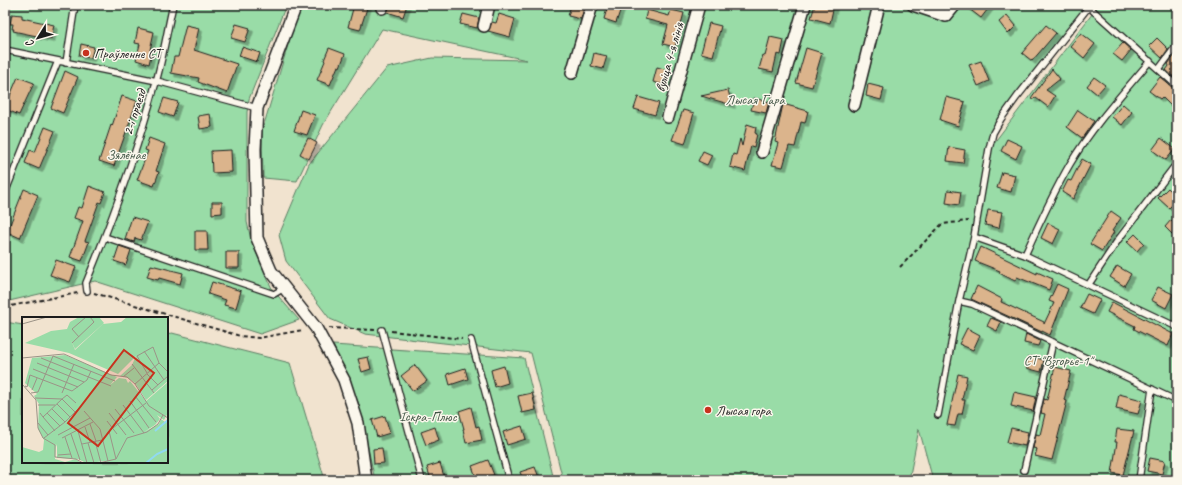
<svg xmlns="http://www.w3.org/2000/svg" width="1182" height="485" font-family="Caveat,sans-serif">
<defs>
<filter id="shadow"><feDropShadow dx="3.5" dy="3.5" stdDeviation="0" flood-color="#0004"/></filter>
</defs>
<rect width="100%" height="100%" fill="#f1e3cf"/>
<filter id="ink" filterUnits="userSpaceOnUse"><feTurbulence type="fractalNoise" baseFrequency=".025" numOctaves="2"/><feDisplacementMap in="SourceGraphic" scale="8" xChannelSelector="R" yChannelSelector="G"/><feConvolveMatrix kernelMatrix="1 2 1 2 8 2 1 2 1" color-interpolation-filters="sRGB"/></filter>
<g filter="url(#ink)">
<path fill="#99dca7" stroke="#5a7c62" d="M5 5H286L249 99 247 112V222L251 240 272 289 299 320 260 334 95 281 5 302Z
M302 5H1090L1001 119 990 148 1099 5H1177V480H933L919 429 909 480H563L531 353 365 334 330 319 286 261 279 235 309 164 387 68 432 58 527 60 382 29 323 125 297 181 263 178 262 131 297 15Z
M5 322 23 325V462H167V334L172 333 290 363 325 480H5Z
M333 345 524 358 554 480H375L358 402Z"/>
<path fill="#dbb48c" stroke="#1c1c1c" filter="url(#shadow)" d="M354 5H368L360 30 348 27Z
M390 5H407L403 17 387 12Z
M571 5H585L581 19 568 16Z
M608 5H622L616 23 604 19Z
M815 5H834L830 23 811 18Z
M964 5H991L981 18Z
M647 10 669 16 671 10 684 13 675 47 663 44 668 25 645 19Z
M12 14 22 15V18L54 25 51 39 13 31 14 29H12L13 24H10Z
M463 14 479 18 477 28 460 24Z
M499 14 515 19 510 37 488 31 492 22 496 23Z
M1007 15 1016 26 1008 34 999 22Z
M709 23 721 26 713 56 701 53Z
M236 24 250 28 245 42 231 38Z
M186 25 199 28 194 50 237 64 227 93 198 82 199 78 171 73 174 57H178Z
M1046 25 1056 33 1032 61 1022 53Z
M138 28 154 32 150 50 152 51 149 64 136 60 140 44 135 43Z
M1081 33 1095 44 1084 58 1070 46Z
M770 37 784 40 781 55 777 54 773 72 759 69 763 55 765 56Z
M1157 38 1168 49 1162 58 1149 46Z
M1123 43 1131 50 1122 61 1113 54Z
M81 44 94 47 91 58 79 56Z
M242 47 260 53 257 62 239 56Z
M329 48 345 54 340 67 338 66 330 85 317 80 325 61 324 60Z
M806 48 822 53 812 87 796 83Z
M594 53 607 56 603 69 591 66Z
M1175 55 1176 57 1177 55V80L1166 70 1169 66 1168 64Z
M981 61 989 81 978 86 969 65Z
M657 67 668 70 664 85 653 82Z
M1052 69 1060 79 1046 90 1055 96 1048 107 1036 98 1033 99 1031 98Z
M65 71 78 77 63 113 51 108Z
M18 77 34 83 19 115 5 109 8 97 9 98Z
M1094 77 1105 85 1097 94 1087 86Z
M1160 77 1174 89 1177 90V112L1162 97 1160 99 1149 91Z
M868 84 884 88 881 100 866 96Z
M728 90 732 105 701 96Z
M122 96 137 101 114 166 99 161 111 125 112 126Z
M638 97 659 103 655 115 634 109Z
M946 97 965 102 958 126 940 120Z
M164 98 178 102 173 117 159 112Z
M754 98 769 102 766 113 751 110Z
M783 104 808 111 805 123 801 122 795 147 789 146 783 167 772 165 778 143 775 142Z
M1123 104 1132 112 1122 125 1112 117Z
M301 110 315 115 307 135 294 131Z
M683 110 694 113 685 144 672 140Z
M1078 110 1094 121 1082 138 1067 127Z
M210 114 212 127 200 129 198 116Z
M747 124 756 127 755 133 757 134 754 147 751 146 745 171 730 167 733 154 736 155 740 139 742 146Z
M45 127 55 131 39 169 25 163 30 150 35 152Z
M149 138 165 144 156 171 159 172 154 186 137 180 148 151 145 150Z
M308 138 317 143 309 159 300 154Z
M1161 138 1175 149 1166 160 1152 150Z
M1007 139 1022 146 1016 159 1001 151Z
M949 147 965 150 963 163 947 161Z
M231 150 232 172 212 173 211 151Z
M703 151 712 155 707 165 698 161Z
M1082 159 1091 164 1073 199 1062 192 1068 180 1071 181Z
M1002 172 1015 175 1011 192 997 188Z
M89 186 105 192 101 203 99 202 85 241 89 242 82 261 70 257 83 221 74 218 78 207 82 208Z
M1168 188 1177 197V200L1169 208 1158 198Z
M24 189 38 195 20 238 7 232Z
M948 190 961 192 959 205 946 203Z
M212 202H222V213L212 214Z
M988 210 1002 212 999 228 985 225Z
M1111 211 1121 218 1112 231 1114 232 1102 251 1090 244Z
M132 217 148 222 141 240 135 238 134 242 125 239Z
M1171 220 1177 226V239L1165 227Z
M1048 223 1060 229 1053 244 1041 238Z
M195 231H207L208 250H195Z
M1135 234 1144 243 1137 251 1127 242Z
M119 246 131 250 126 265 114 261Z
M981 247 1037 274V272L1053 279 1049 290 1017 277 1015 281 999 273 1000 271 975 261Z
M226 252H239V268H226Z
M56 260 76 267 70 282 50 275Z
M151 265 183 273 180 284 159 278 158 280 147 277Z
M1117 266 1131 274 1124 286 1110 277Z
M212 282 241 291 236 308 224 305 226 300 208 294Z
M1057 284 1068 289 1050 335 1042 331V332L971 299 977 286 1002 299 1001 302 1044 322V324L1054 303 1049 301Z
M1158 287 1173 294 1166 308 1151 300Z
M1087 294 1100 300 1093 314 1080 308Z
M1112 302 1173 334 1168 346 1134 329 1135 326 1107 312Z
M991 318 1001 322 997 331 987 326Z
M967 328 980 335 973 350 959 344Z
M1026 334 1040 341 1038 346 1024 343Z
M1029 356 1044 360 1041 372 1026 368Z
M368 357 371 369 362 372 358 359Z
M415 365 427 381 413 391 401 376Z
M504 366 508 383 495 387 491 370Z
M1055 367 1071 371 1064 400 1067 401 1052 460 1035 456 1037 449 1033 448 1036 434 1040 435 1045 414 1041 413 1044 399 1047 400Z
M465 368 468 379 450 385 447 374Z
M958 374 967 376 962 400H965L962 414H958L955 426 947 425Z
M1014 392 1036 397 1033 411 1011 406Z
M532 393 536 410 522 413 518 396Z
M1119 394 1142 400 1138 414 1116 409Z
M471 407 476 427 479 426 482 440 466 443 463 429H464L459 411Z
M385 416 390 433 377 437 372 420Z
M522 426 526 439 507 445 503 432Z
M435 427 439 440 426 445 421 432Z
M1011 428 1028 432 1025 446 1007 442Z
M1117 429 1134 431 1123 475 1112 473 1117 442H1115Z
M382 448 384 463 374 464 373 449Z
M1150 458 1165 461 1162 474 1147 471Z
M488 460 494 475 477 480 472 466Z
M440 463 445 480H431L427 467Z
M535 467 540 480H523L520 472Z"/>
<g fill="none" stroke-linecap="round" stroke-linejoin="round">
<g stroke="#1c1c1c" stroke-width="8">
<path id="lane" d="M1089 7 1177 86
M5 50 157 81 257 108
M66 63 75 5
M1159 69 1177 45
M5 193 58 61
M105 237 274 294 284 288
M974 237 1025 255 1177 327
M1025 255C1039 224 1053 193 1070 164 1092 127 1122 94 1150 61
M1089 284 1118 240 1177 163
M87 291 86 283C113 218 137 151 156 82 163 57 167 31 173 5
M959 301 972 304 1177 401
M382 330 422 480
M471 340 509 480
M938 415 959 301 974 237 989 149 993 133 1001 119 1017 97 1090 5
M1024 470 1053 342
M1139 480 1152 389"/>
</g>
<g stroke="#1c1c1c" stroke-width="14">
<path id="street" d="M296 5 257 108 255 149 257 238 271 271 316 328 344 380 358 423 366 480
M913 5 946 16 955 5
M382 8 383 5
M484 26 489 5
M572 73 592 5
M854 105 879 5
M668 117 699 5
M762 152 805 5"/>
</g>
<path stroke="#1c1c1c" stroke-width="2" stroke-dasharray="4 3" stroke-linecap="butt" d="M900 267 942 224 968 221
M94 293 240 336 259 338 303 330
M5 307 78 293
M329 328 375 330
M391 331 462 339"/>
<use href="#lane" stroke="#fbf7ec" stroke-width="5.5"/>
<use href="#street" stroke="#fbf7ec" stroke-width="11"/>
</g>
</g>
<g fill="#c8321e" stroke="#fbf7ec" stroke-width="1.5">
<circle cx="86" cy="53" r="4"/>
<circle cx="708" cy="410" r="4"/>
</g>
<g text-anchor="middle" stroke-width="3" stroke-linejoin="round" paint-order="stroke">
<g font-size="14" fill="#1c1c1c" stroke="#fbf7ec" text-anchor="start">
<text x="94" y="58">Праўленне СТ</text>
<text x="716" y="415">Лысая гора</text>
</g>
<g font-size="14" fill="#1c1c1c" stroke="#fbf7ec">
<text transform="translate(669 57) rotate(-74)" y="5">вуліца 4-я лінія</text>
<text transform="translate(134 112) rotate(-72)" y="5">2-і праезд</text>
</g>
<g font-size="14" fill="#425646" stroke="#fbf7ec">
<text x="755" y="104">Лысая Гара</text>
<text x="126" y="159">Зялёнае</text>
<text x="1058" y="365">СТ "Взгорье-1"</text>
<text x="428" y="421">Іскра-Плюс</text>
</g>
</g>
<g transform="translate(22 317)">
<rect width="146" height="146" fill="#f1e3cf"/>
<path d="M57 0H77L82 6 53 32 49 23 53 33 81 7 99 5 105 0H146V64L124 83 113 66 106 61 98 59 110 48 114 39 96 57 47 36 3 26 29 14 45 12 48 5ZM43 38 95 60 88 68 97 61 104 62 106 66 108 64 124 84 146 65V96L142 103 135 98 138 102 133 108 122 115 137 107 139 102 143 105 146 102V146H80L85 144 64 146 56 142 35 141V130L34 127 33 142 43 145 54 142 59 146H0V130L17 135 21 133 22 123 16 112 17 87 12 79 15 77 3 66 10 41Z" fill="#99dca7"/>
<path fill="none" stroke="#90d9f1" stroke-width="2" d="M133 114 146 103M124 146 135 137 146 132"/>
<path fill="none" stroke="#9c9387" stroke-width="1" d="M0 7 25 0M57 20 50 12 64 0M50 26 72 5 68 0M122 34 142 63M31 39 93 64M0 41 42 37 89 58 105 60 113 67 127 89 146 101M19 41 89 69M15 46 62 65M110 47 132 76M11 52 56 70M125 56 115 39 131 30 137 46 146 55M125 57 136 68M101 60 112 51M0 67 14 83 16 111 21 121 33 128V140L54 142 61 146M113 67 137 46M3 69 5 70 8 58 50 74 65 63 69 54M10 73 15 61M130 73 146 59M9 76 16 75 31 39M40 76 52 47M113 79 134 105M13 81 40 82 21 100 18 96M108 84 127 111M54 86 45 78 40 82 53 95 57 91M35 87 48 100M16 88H33M101 88 122 116M93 92 112 116M62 94 78 112 86 144M25 96 38 109M87 96 104 118M21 100 33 114M85 104 95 117M43 105 53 95M16 106 26 118M68 107 74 124M63 110 68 125M56 114 65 146M49 117 58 143M36 118 68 101M43 120 50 141M22 121 43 105 30 92M40 121 71 105M73 124 79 146M66 126 72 146M60 127 80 123M36 138 49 137M94 142 87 114 124 86M77 146 94 142 105 121 125 115 136 107 141 98"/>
<path fill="#c8321e" fill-opacity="0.15" stroke="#c8321e" stroke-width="2" d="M102 33 132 56 76 129 46 106Z"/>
<rect width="146" height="146" fill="none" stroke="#1c1c1c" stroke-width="2"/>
</g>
<rect width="1182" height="485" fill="none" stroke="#fbf7ec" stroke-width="20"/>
<rect x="10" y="10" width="1162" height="465" fill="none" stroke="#1c1c1c" stroke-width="1.5" filter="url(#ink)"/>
<g transform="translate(38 38) rotate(233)" stroke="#fbf7ec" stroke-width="3" paint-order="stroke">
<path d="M0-3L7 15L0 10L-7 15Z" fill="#1c1c1c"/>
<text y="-6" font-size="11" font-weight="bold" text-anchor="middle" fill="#1c1c1c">С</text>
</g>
</svg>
